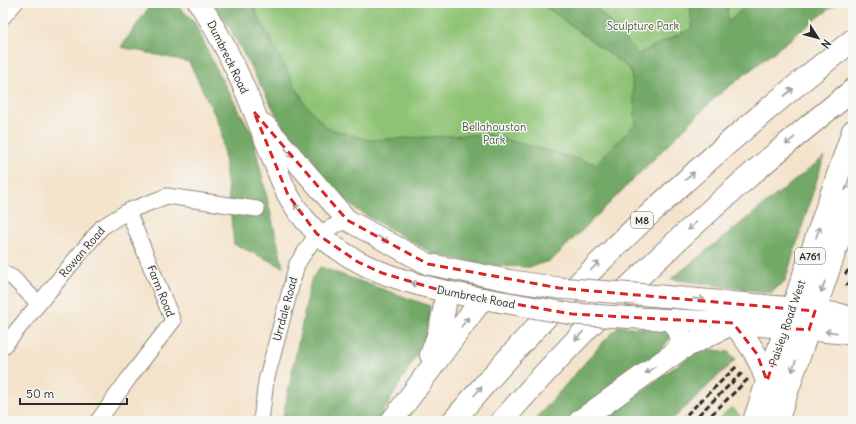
<svg xmlns="http://www.w3.org/2000/svg" width="856" height="424" font-family="Delius,sans-serif">
<rect width="100%" height="100%" fill="#f6f6f2"/>
<filter id="ink" filterUnits="userSpaceOnUse"><feTurbulence type="fractalNoise" baseFrequency=".025" numOctaves="2"/><feDisplacementMap in="SourceGraphic" scale="8" xChannelSelector="R" yChannelSelector="G"/><feConvolveMatrix kernelMatrix="1 2 1 2 8 2 1 2 1" color-interpolation-filters="sRGB"/></filter>
<filter id="wash" filterUnits="userSpaceOnUse"><feTurbulence type="fractalNoise" baseFrequency=".012" numOctaves="4" result="noise"/><feDisplacementMap in="SourceGraphic" scale="16" xChannelSelector="R" yChannelSelector="G"/><feGaussianBlur stdDeviation="0.9" result="paint"/><feColorMatrix in="noise" values="0 0 0 0 0 0 0 0 0 0 0 0 0 0 0 0 0 1.4 0 .05"/><feComposite in="paint" operator="in"/></filter>
<g filter="url(#wash)">
<rect width="100%" height="100%" fill="#f4e3cb"/>
<path fill="#8ec375" stroke="#5c7750" d="M226 3H837L718 95 552 260 529 267 486 265 434 254 356 205Z
M732 407 740 416 738 421H717Z"/>
<path fill="#72a966" stroke="#4e6a48" d="M152 3H174L194 21 218 73 252 133 283 267 234 244 221 128 189 62 121 47Z
M212 3H251L305 104 327 128 369 140 485 134 596 164 636 123 631 70 541 3H592L638 54 692 28 690 3H727L728 22 750 3H837L718 95 552 260 529 267 486 265 434 254 357 210 318 173 283 127 226 21Z
M824 157 785 281 771 293 671 279Z
M320 267 430 306 426 338 378 421H282L311 280Z
M619 326 667 330 671 337 660 351 573 421H534L603 342Z
M701 348 729 352 736 359 671 421H600Z"/>
</g>
<g filter="url(#ink)">
<g fill="none" stroke-linecap="round" stroke-linejoin="round">
<g stroke="#90877b" stroke-width="17">
<path id="minor" d="M3 17 15 3
M3 273 13 278 38 303
M3 347 102 227 128 211 167 196 257 209
M98 421 129 378 173 321 128 211
M261 421 266 381 297 264 317 234 347 220"/>
</g>
<g stroke="#90877b" stroke-width="23">
<path id="secondary" d="M199 3C227 44 247 93 265 139 273 157 279 178 288 195 329 270 420 288 497 301
M266 126 347 220 428 264 512 281
M660 296 792 308 839 314 853 318
M638 318 733 323 853 334"/>
</g>
<g stroke="#90877b" stroke-width="24">
<path id="primary" d="M733 323C749 341 760 358 767 381
M754 421 853 131
M777 421 853 198"/>
</g>
<g stroke="#90877b" stroke-width="24">
<path id="motorway" d="M674 320 681 339 679 350
M431 355C440 333 445 315 446 292
M392 421 482 299
M453 421C572 280 707 154 853 40
M502 421C608 299 727 190 853 90
M580 421 679 350 733 323"/>
</g>
<use href="#minor" stroke="#fff" stroke-width="15"/>
<use href="#secondary" stroke="#fff" stroke-width="21"/>
<use href="#primary" stroke="#fff" stroke-width="22"/>
<use href="#motorway" stroke="#fff" stroke-width="22"/>
<path stroke="#2b2b2b" stroke-width="3" stroke-dasharray="6 3" stroke-linecap="butt" d="M852 255 853 254
M845 274 853 266
M846 286 853 279
M680 421 737 366
M692 421 742 373
M705 421 748 379"/>
<g stroke="#90877b" stroke-width="23" stroke-linecap="butt">
<path id="secondary-bridge" d="M512 281 559 288 660 296
M497 301 572 314 638 318"/>
</g>
<use href="#secondary-bridge" stroke="#fff" stroke-width="21"/>
</g>
<defs><path id="oneway-shaft" d="M-6 0H5M1.5-3L5.5 0L1.5 3" fill="none" stroke-width="1.6" stroke-linecap="round" stroke-linejoin="round"/></defs>
<g stroke="#a0a0a0">
<use href="#oneway-shaft" transform="translate(789 92) rotate(-40)"/>
<use href="#oneway-shaft" transform="translate(790 141) rotate(140)"/>
<use href="#oneway-shaft" transform="translate(289 153) rotate(50)"/>
<use href="#oneway-shaft" transform="translate(690 176) rotate(-41)"/>
<use href="#oneway-shaft" transform="translate(298 209) rotate(-127)"/>
<use href="#oneway-shaft" transform="translate(692 226) rotate(138)"/>
<use href="#oneway-shaft" transform="translate(818 232) rotate(-70)"/>
<use href="#oneway-shaft" transform="translate(383 239) rotate(27)"/>
<use href="#oneway-shaft" transform="translate(595 266) rotate(-45)"/>
<use href="#oneway-shaft" transform="translate(417 284) rotate(-166)"/>
<use href="#oneway-shaft" transform="translate(823 287) rotate(109)"/>
<use href="#oneway-shaft" transform="translate(699 299) rotate(6)"/>
<use href="#oneway-shaft" transform="translate(465 322) rotate(-53)"/>
<use href="#oneway-shaft" transform="translate(831 332) rotate(-174)"/>
<use href="#oneway-shaft" transform="translate(579 336) rotate(133)"/>
<use href="#oneway-shaft" transform="translate(794 366) rotate(108)"/>
<use href="#oneway-shaft" transform="translate(650 370) rotate(145)"/>
<use href="#oneway-shaft" transform="translate(478 391) rotate(-49)"/>
</g>
</g>
<path fill="none" stroke="#d62828" stroke-width="3" stroke-dasharray="8 5" stroke-linejoin="round" d="M254 112 347 220 428 264 559 288 815 311 809 330 785 328 767 381 757 354 733 323 572 314 446 292 382 273 358 262 317 234 288 195Z"/>
<g text-anchor="middle" stroke-width="3" stroke-linejoin="round" paint-order="stroke">
<g fill="#f6f6f2" stroke="#686867" stroke-width="1">
<rect x="631" y="212" width="22" height="16" rx="3"/>
<rect x="795" y="248" width="30" height="16" rx="3"/>
</g>
<g font-size="10" font-weight="bold" fill="#2b2b2b">
<text x="642" y="224">M8</text>
<text x="810" y="260">A761</text>
</g>
<g font-size="11" fill="#495941" stroke="#f6f6f2">
<text x="643" y="30">Sculpture Park</text>
<text x="494" y="131">Bellahouston<tspan x="494" dy="13">Park</tspan></text>
</g>
<g font-size="11" fill="#2b2b2b" stroke="#f6f6f2">
<text transform="translate(228 57) rotate(64)" y="4">Dumbreck Road</text>
<text transform="translate(82 252) rotate(-49)" y="4">Rowan Road</text>
<text transform="translate(161 291) rotate(68)" y="4">Farm Road</text>
<text transform="translate(476 297) rotate(11)" y="4">Dumbreck Road</text>
<text transform="translate(285 309) rotate(-75)" y="4">Urrdale Road</text>
<text transform="translate(787 323) rotate(-71)" y="4">Paisley Road West</text>
</g>
</g>
<rect width="856" height="424" fill="none" stroke="#f6f6f2" stroke-width="16"/>
<g transform="translate(818 38) rotate(126)" stroke="#f6f6f2" stroke-width="3" paint-order="stroke">
<path d="M0-3L7 15L0 10L-7 15Z" fill="#2b2b2b"/>
<text y="-6" font-size="11" font-weight="bold" text-anchor="middle" fill="#2b2b2b">N</text>
</g>
<path d="M20 398v6h107v-6" fill="none" stroke="#2b2b2b" stroke-width="2"/>
<text x="26" y="398" font-size="12" fill="#2b2b2b" stroke="#f6f6f2" stroke-width="3" paint-order="stroke">50 m</text>
</svg>
